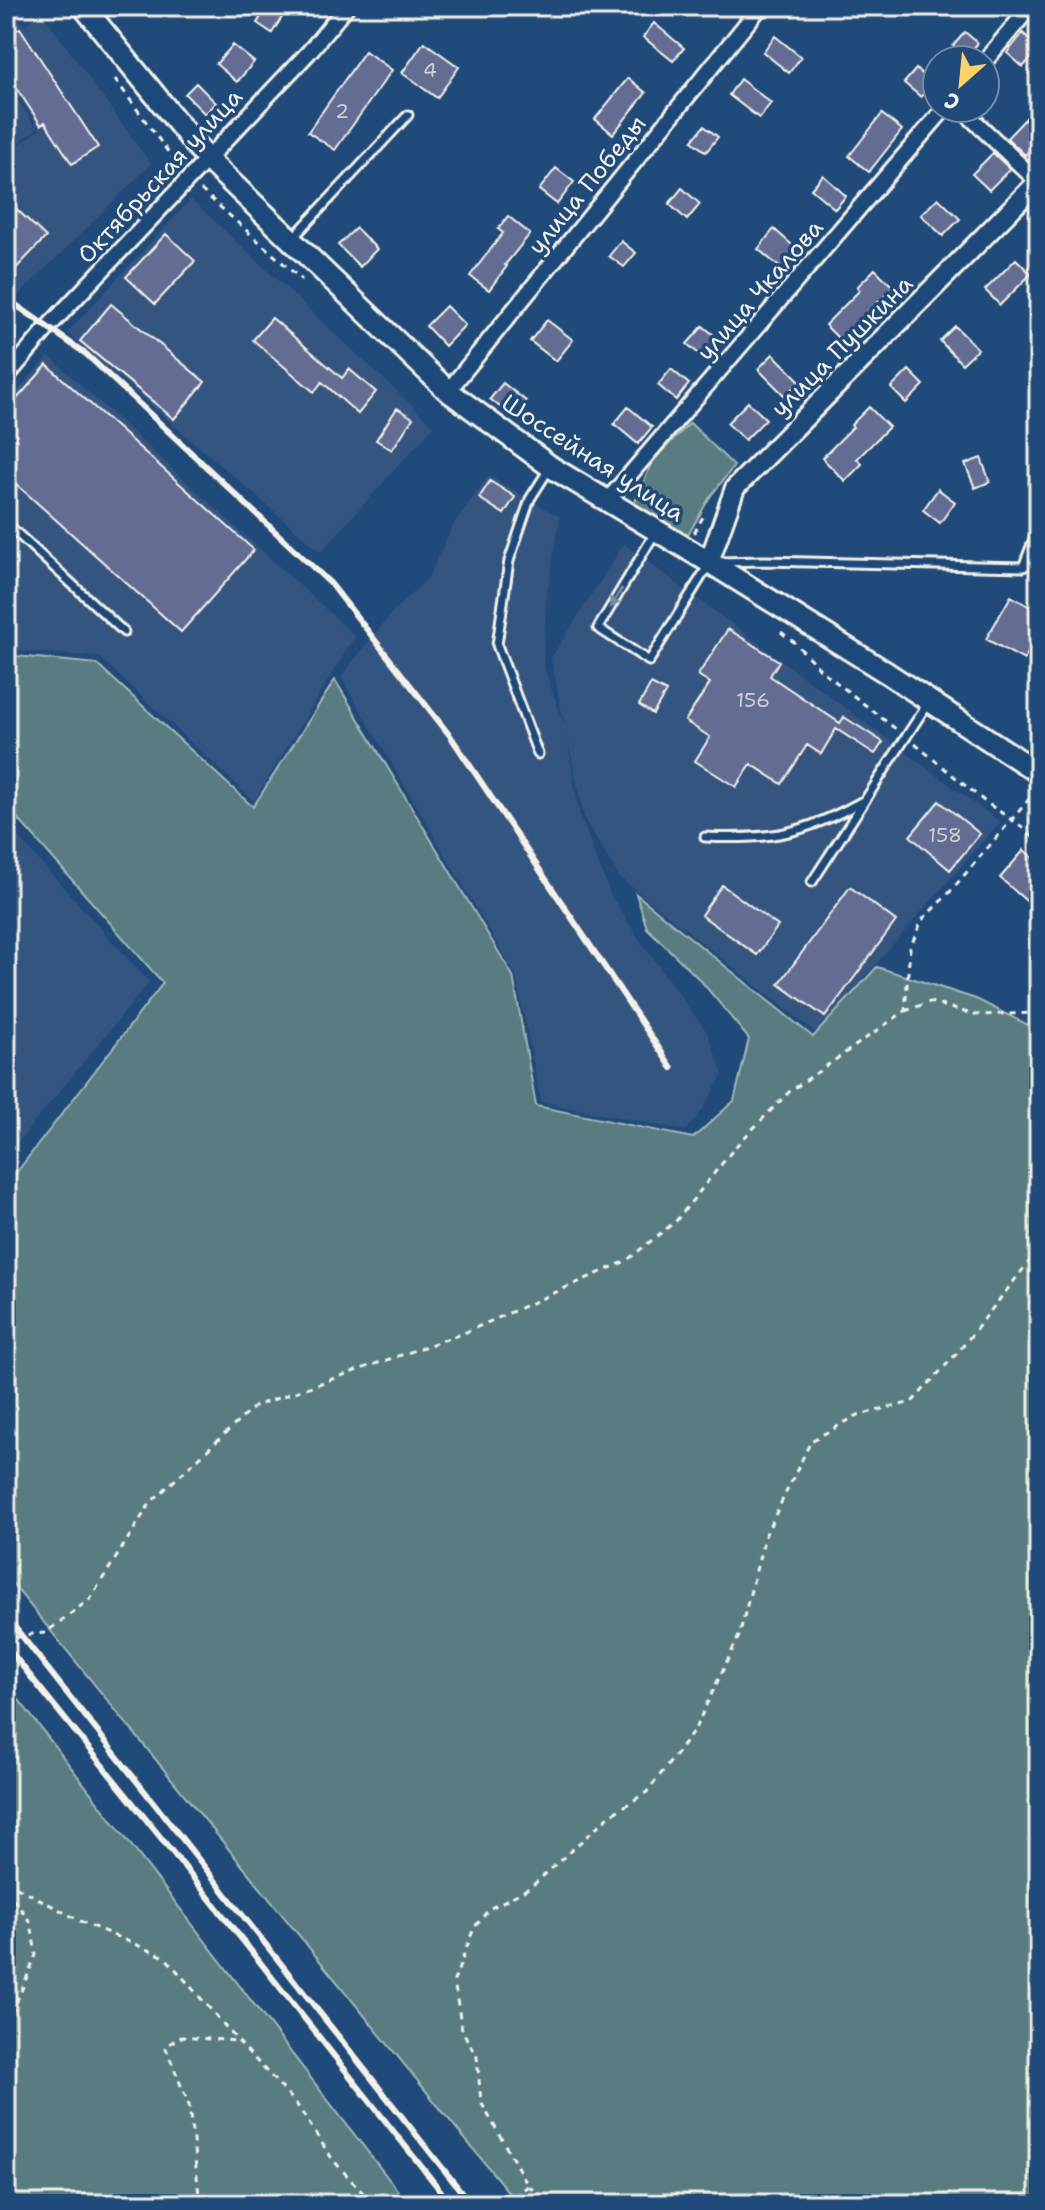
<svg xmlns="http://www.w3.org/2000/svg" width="1045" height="2210" font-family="'Shantell Sans',sans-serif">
<rect width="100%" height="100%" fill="#1f4a7a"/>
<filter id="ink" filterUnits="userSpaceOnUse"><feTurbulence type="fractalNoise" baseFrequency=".0125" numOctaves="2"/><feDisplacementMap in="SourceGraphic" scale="16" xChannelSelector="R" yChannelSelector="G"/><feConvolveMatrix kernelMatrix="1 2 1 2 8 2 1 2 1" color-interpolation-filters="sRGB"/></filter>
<g filter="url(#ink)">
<path fill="#345481" d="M6 6H11L23 24 8 35 42 13 151 164 16 298 6 290V155L40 129 6 77Z
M6 81 37 129 6 152Z
M191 199 434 426 321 552 67 333Z
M49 356 355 636 254 801 99 657 6 650V403Z
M489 476 560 517 546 601 543 664 565 728 551 658 624 544 1000 822 816 1033 619 877 585 820 566 732 579 813 611 896 643 945 707 1032 723 1074 702 1111 686 1131 541 1102 516 976 341 677 393 611 428 578 454 523Z
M6 824 149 982 6 1157Z"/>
<path fill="#587c81" stroke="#a6b6b4" stroke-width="2" d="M690 423 734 466 710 497 686 538 634 504 653 460Z
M6 655 97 664 253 807 335 680 513 976 536 1106 693 1138 734 1101 749 1039 702 982 647 928 636 894 813 1037 877 967 976 999 1034 1028 1039 1024V2204H518L6 1576V1186L163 983 6 805Z
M6 1683 408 2204H6V1928L11 1915 6 1909Z"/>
<path fill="#646c92" stroke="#f4f1e8" stroke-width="2" d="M268 6H289L272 33 257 23Z
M654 23 684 48 673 61 643 37Z
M20 28 98 147 72 164 45 122 41 125 6 72V37Z
M965 32 978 43 966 57 953 46Z
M1023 33 1039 49 1023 67 1007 53Z
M775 36 801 57 789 73 763 52Z
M424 42 459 67 437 98 402 73Z
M233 45 254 62 237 82 216 64Z
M365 51 392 70 335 150 308 132Z
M916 69 933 83 921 97 904 83Z
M628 78 646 93 613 134 595 119Z
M740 79 771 103 759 118 729 95Z
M196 83 216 103 205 114 185 94Z
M882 114 902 130 869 172 849 156Z
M1027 117 1039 128V141L1025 155 1007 138Z
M704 126 718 137 706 152 692 141Z
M993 153 1010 169 989 190 972 174Z
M556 168 574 182 557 204 539 190Z
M823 175 846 196 835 209 811 189Z
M682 188 700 204 687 220 669 204Z
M938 198 960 219 943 236 921 215Z
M6 199 46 237 6 279Z
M508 216 530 234 505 265 507 266 489 290 470 276 503 233 498 229Z
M356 228 377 249 360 267 338 245Z
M774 229 799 251 783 270 758 249Z
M166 234 195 261 155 304 126 277Z
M621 241 636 253 624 267 609 256Z
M1016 259 1031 274 1000 305 985 290Z
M875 269 893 287 841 341 825 325 860 290 857 287Z
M111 304 205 382 174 419 80 341Z
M446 306 465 325 445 346 426 326Z
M272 318 342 378 349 369 376 392 358 414 322 382 314 392 253 340Z
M547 320 573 340 556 361 530 341Z
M703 326 721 341 706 360 687 344Z
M955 326 978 349 962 364 940 341Z
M773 354 800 381 785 396 758 369Z
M47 365 254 550 181 632 6 475V411Z
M671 369 689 384 676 400 658 385Z
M909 370 924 385 906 403 891 388Z
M503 383 526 401 513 417 490 399Z
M748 402 766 419 745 440 727 423Z
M628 407 652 427 638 444 614 424Z
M869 407 889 427 857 459 862 464 845 481 822 458 853 427 851 425Z
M397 408 413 418 392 450 376 440Z
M981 458 990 482 975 488 965 464Z
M490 481 515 497 504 514 479 498Z
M938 489 955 502 940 523 923 510Z
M1011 596 1039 612V633L1024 660 986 639Z
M728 629 779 661 770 676 840 723 844 717 883 742 875 754 836 729 821 754 807 745 782 784 751 764 736 787 695 761 710 737 685 721 710 683 698 675Z
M651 684 666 692 653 714 639 705Z
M939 801 980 834 950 870 910 836Z
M1024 850 1039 863V912L1000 878Z
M722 885 778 926 757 955 701 915Z
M850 887 896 921 825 1017 779 984Z"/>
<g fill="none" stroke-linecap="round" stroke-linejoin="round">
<g stroke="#f4f1e8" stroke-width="13">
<path id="service" d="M6 15 18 6
M292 239 408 115
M6 523 124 632
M655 533 598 628 649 661 708 566
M718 562 764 561 1023 567 1039 561
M1023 567 1039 526
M538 754 497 645 509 561 530 499 549 469
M705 837C771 840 803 834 861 802
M812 882 928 703"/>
</g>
<g stroke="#f4f1e8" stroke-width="20">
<path id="minor" d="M985 61 1031 6
M961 108 1038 182
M6 377 51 324 309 52 347 6
M448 391 761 6
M607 501 945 108"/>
</g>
<g stroke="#f4f1e8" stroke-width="24">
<path id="tertiary" d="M709 562 735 488 1039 181"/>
</g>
<g stroke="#f4f1e8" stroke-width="26">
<path id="secondary" d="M83 6 207 159 448 391 551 467 709 562 887 673 1039 773"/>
</g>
<path stroke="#f4f1e8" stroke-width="3" stroke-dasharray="6 6" stroke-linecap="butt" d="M115 79 179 167
M201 190 302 280
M694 533 704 515
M781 632 795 643 822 671 897 730
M915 744 984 801 1021 826 1039 842
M905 1011 930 1002 975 1015 1039 1013
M6 1644 22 1635 45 1633 90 1599 151 1502 255 1406 464 1333 626 1261 676 1221 736 1146 789 1092 905 1011 910 948 922 920 949 893 1037 790
M6 1881 82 1922 165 1957 238 2041 295 2102 333 2160 373 2204
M6 1889 31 1923 36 1955 14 2008 6 2021
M200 2204 189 2105 165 2046 181 2037 238 2041
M505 2204 528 2186
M553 2204 528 2186 481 2102 477 2057 462 2030 454 1981 474 1928 489 1909 531 1887 609 1816 647 1792 694 1731 739 1636 765 1536 811 1441 858 1415 912 1402 959 1351 1039 1249"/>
<use href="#service" stroke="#1f4a7a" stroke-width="7"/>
<use href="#minor" stroke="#1f4a7a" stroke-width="14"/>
<use href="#tertiary" stroke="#1f4a7a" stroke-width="18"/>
<use href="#secondary" stroke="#1f4a7a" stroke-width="20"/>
<path stroke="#f4f1e8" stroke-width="6" d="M6 298 86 354 331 584 451 737 672 1068
M6 1616 471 2204
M6 1646 195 1880 451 2204"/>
</g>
<defs><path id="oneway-solid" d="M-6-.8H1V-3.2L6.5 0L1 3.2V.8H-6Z" transform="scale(2)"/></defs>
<use fill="#748da6" href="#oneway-solid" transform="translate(616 598) rotate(121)"/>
</g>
<g text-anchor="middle" stroke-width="7" stroke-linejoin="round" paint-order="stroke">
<g font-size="20" fill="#d0d0d2">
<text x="430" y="77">4</text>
<text x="342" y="118">2</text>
<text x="753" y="707">156</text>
<text x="945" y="842">158</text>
</g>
<g font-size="24" fill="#f4f1e8" stroke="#1f4a7a">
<text transform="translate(160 176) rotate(-47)" y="8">Октябрьская улица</text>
<text transform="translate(587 185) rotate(-51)" y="8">улица Победы</text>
<text transform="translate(760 290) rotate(-49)" y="8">улица Чкалова</text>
<text transform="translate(842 346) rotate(-45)" y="8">улица Пушкина</text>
<text transform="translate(593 458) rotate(33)" y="8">Шоссейная улица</text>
</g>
</g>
<rect width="1045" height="2210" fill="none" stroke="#1f4a7a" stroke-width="32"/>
<rect x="16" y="16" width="1013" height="2178" fill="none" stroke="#f4f1e8" stroke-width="3" filter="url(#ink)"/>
<g transform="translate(961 84) rotate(207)"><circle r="38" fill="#1f4a7a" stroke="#748da6" stroke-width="2"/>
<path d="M0-6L14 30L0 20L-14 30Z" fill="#ffd166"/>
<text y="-12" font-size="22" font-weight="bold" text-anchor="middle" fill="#f4f1e8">С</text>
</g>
</svg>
